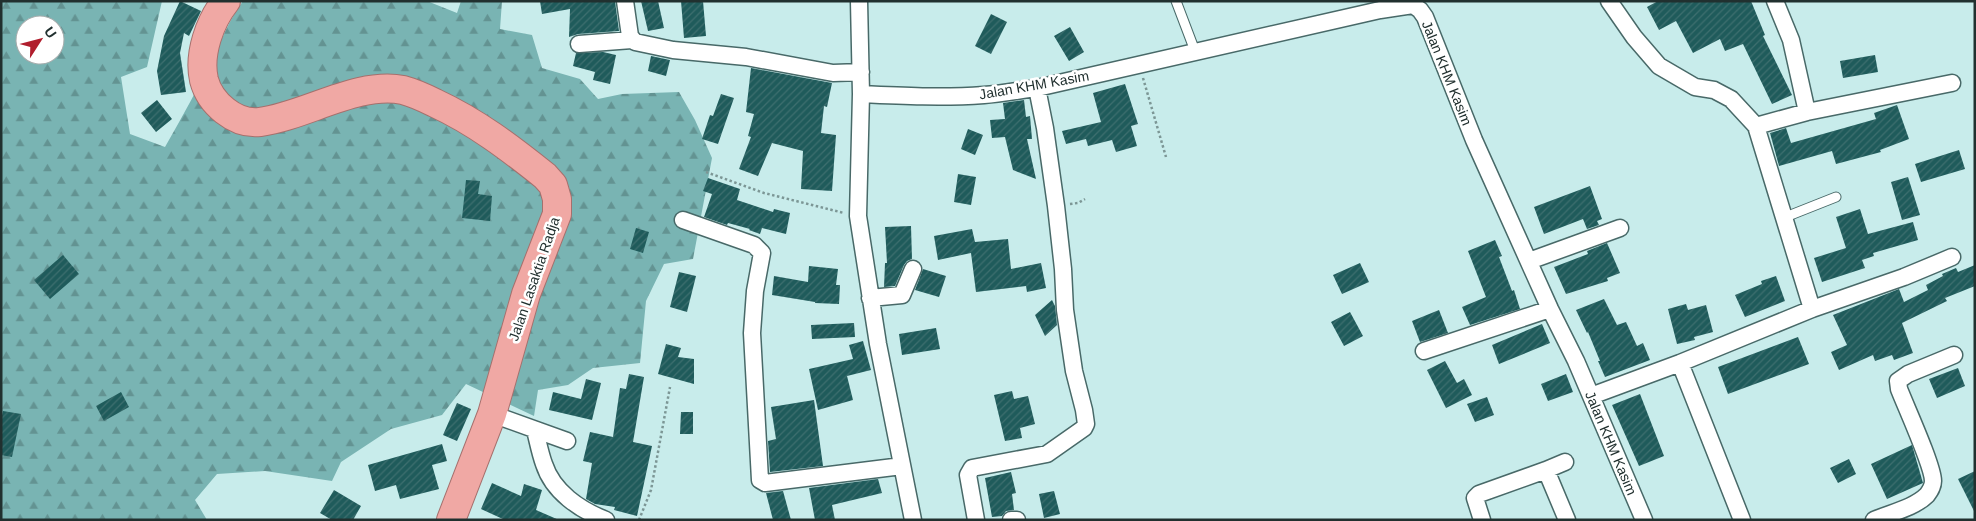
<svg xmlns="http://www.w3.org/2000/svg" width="1976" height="521" font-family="Arial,sans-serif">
<defs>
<pattern id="forest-firs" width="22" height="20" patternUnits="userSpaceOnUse" patternTransform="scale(1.25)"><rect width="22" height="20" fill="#79b4b3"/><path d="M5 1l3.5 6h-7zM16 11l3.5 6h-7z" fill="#639392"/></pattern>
<pattern id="building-hatch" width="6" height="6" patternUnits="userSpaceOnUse" patternTransform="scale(1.25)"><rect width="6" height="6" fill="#1f5b5b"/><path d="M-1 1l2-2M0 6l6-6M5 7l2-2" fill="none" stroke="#3e6f6f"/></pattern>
</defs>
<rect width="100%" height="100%" fill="#c8eceb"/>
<path fill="url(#forest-firs)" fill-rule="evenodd" d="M1 1H162L147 67 121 77 130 134 165 147C182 117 199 87 214 55 224 35 229 20 243 1H427L457 13 461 1H502L500 29 532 35 542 68 580 79 598 99 622 94 679 92 695 120 712 158 693 259 664 264 646 301 640 363 593 368 568 385 538 390 534 416 466 384 442 415 391 429 341 462 332 481 265 471 217 474 195 500 207 520H1ZM25 25H55V55H25Z"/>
<path fill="url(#building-hatch)" d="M180 1 201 11 189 36 184 33 180 53 186 92 161 95 157 71 164 36Z
M540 1H615L619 31 578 34 569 37 570 9 542 14Z
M641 1H658L664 28 648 31Z
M681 1H703L706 36 684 38Z
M1658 1H1751L1765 35 1763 36 1792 95 1772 104 1743 44 1725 51 1720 39 1693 53 1676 21 1659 30 1647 7Z
M991 14 1007 22 991 54 975 46Z
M1070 27 1084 52 1069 61 1054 36Z
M603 52 616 55 610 84 593 80 595 72 573 66 576 53Z
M1875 55 1878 72 1843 78 1840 61Z
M651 56 670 60 666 76 648 71Z
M751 68 832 83 827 107 824 106 821 133 836 135 832 191 801 189 803 151 772 143 758 176 739 169 751 137 748 136 754 114 746 112Z
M1125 84 1138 124 1131 126 1137 146 1116 152 1112 140 1088 146 1086 139 1066 144 1062 131 1101 122 1093 93Z
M721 94 734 98 718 144 702 139 710 115 713 116Z
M157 100 172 119 156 132 141 113Z
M1024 100 1026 117 1030 116 1032 139H1027L1036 179 1013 170 1005 137 992 138 990 120 1005 119 1003 103Z
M1897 105 1909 139 1880 150 1881 152 1836 164 1832 151 1779 166 1770 133 1786 128 1791 143 1876 119 1874 113Z
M968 129 983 135 975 155 961 149Z
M1959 150 1965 169 1921 182 1915 164Z
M958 174 976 177 971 205 954 202Z
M1908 177 1920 215 1902 220 1891 182Z
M708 178 740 189 737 200 773 212 774 209 790 213 786 234 762 228 760 234 749 230 750 229 728 223 727 225 704 217 712 194 703 191Z
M466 180 480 181 478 194 492 196 490 221 462 218Z
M1590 186 1602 219 1597 221 1599 225 1587 229 1583 219 1544 234 1534 207Z
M1860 209 1868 234 1913 222 1918 240 1873 253 1874 256 1862 260 1865 268 1822 282 1814 258 1846 248 1836 217Z
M911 226 912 259 907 261 904 265 895 286 884 287 885 263H887L885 227Z
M636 228 649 232 643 253 630 249Z
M972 229 975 242 1008 239 1011 269 1041 263 1046 288 1027 292 1026 286 976 292 971 253 938 260 934 236Z
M1495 240 1502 256 1499 257 1512 291 1514 290 1520 309 1470 325 1462 307 1486 297 1468 251Z
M1607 243 1620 273 1607 278 1608 281 1566 294 1554 267 1588 254 1587 251Z
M63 255 79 274 50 299 34 280Z
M1360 263 1369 282 1342 294 1333 275Z
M1975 265V286L1945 298 1947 301 1902 323 1913 353 1894 360 1892 355 1875 361 1873 355 1839 370 1831 352 1847 345 1833 315 1899 289 1904 302 1928 290 1926 285 1943 276 1942 274 1956 268 1958 272Z
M809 266 838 269 836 285H840L839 304 815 303V302L772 295 774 276 808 282Z
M923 269 946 276 939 297 915 290Z
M679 272 696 276 687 312 670 307Z
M1776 276 1785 301 1745 317 1735 295 1762 284 1761 281Z
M1604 299 1617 325 1626 322 1637 346 1643 343 1650 360 1605 377 1598 361H1600L1588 332 1587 333 1576 310Z
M1052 300 1055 306 1057 325 1045 336 1035 315Z
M1686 304 1688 310 1706 305 1713 332 1694 337 1695 340 1677 344 1668 309Z
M1439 310 1448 333 1420 342 1412 321Z
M1350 312 1363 336 1344 346 1331 322Z
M854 323 855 337 812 339 811 325Z
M1542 324 1550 343 1499 364 1492 345Z
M936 328 940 349 902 355 899 334Z
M1798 337 1809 364 1728 394 1718 367Z
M863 341 871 370 847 376 853 400 818 410 809 369 853 359 849 345Z
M666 344 681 348 678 357 694 359V384L658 374Z
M1445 361 1457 383 1464 379 1472 395 1446 408 1427 370Z
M1958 368 1965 386 1937 398 1929 379Z
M629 374 644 377 633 442 652 446 637 516 614 510 615 507 595 504 586 499 592 463 583 461 590 432 613 437 620 388 626 389Z
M1566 374 1573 392 1548 401 1541 384Z
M586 379 601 383 592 420 549 410 553 392 581 399Z
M1012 391 1014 399 1028 396 1035 424 1020 428 1022 438 1005 441 994 395Z
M121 392 129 407 104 421 96 406Z
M1640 394 1664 456 1639 466 1612 405Z
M1487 397 1494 415 1475 422 1467 404Z
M814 400 823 466 770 472 768 441 776 439 771 407Z
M457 403 471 409 457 441 443 435Z
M3 411 21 414 12 457 1 455V420Z
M681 412H693V434H680Z
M442 444 447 461 432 465 439 489 400 499 396 485 375 491 368 465Z
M1912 445 1923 483 1887 499 1871 464Z
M1849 459 1856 474 1838 483 1830 468Z
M1975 471V513L1958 479Z
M1011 472 1016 493 1012 494 1014 510 1006 511 1002 516 992 517 985 478Z
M878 479 882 493 832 505 835 520H815L809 488Z
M492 483 521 496 524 484 542 490 536 510 559 520H505L481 509Z
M334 490 361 506 353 520H332L320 513Z
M783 491 791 520H773L766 493Z
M1054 491 1060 514 1044 518 1039 494Z"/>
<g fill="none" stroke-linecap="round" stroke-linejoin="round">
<g stroke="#486968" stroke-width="11">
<path id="service" d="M1176 1 1195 51
M1783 218 1836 197"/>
</g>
<g stroke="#486968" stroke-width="19">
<path id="minor" d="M625 1 630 36 635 42 673 50 746 57 833 73 861 72
M859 1 861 94 858 216 878 344 913 520
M1609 1 1634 37 1659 66 1695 87 1714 90 1731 99 1756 126
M579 44 632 40
M861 94C902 96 943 98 984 95 1002 94 1020 90 1037 88L1380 10 1413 5 1420 10 1425 17 1474 140 1550 309 1576 361 1644 520
M1807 112 1952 83
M683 220 754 245 762 253 755 291 752 333 760 480 765 483 902 466
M1529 261 1620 228
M870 298 902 295 913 269
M1812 309 1904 277 1952 257
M1424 351 1550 309
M1680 363 1742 520
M1591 396 1680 363 1812 309 1756 126 1807 112 1791 40 1775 1
M492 414 567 441
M535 430C538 442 540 453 544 464 553 492 580 510 606 520
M1565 462 1546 470 1567 520
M976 520 968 475 972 468 1047 454 1084 428 1086 424 1084 410 1074 371 1065 310 1063 269 1056 206 1045 128 1037 88
M1011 520H1017
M1482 520 1475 498 1479 494 1546 470
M1874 520C1890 513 1914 508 1927 495 1930 491 1933 487 1933 481 1933 466 1906 407 1899 389L1898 381 1908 374 1954 355"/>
</g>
<g stroke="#a5706d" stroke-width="30">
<path id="trunk" d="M226 1C210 21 198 54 204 80 210 103 235 125 260 122 306 116 357 81 403 90 414 93 425 98 435 103 476 122 510 148 545 176L553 185 557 199V214L526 294 492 414 451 520"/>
</g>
<path stroke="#7c9695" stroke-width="2.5" stroke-dasharray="2.5 2.5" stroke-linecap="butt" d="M1143 78 1166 157
M706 172 764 193 844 213
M1070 204 1078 203 1085 199
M639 520 651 490 670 387"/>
<use href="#service" stroke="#fff" stroke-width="9"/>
<use href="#minor" stroke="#fff" stroke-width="16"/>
<use href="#trunk" stroke="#f0a8a4" stroke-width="28"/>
</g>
<g text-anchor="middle" stroke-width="5" stroke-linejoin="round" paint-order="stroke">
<g font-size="14" fill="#21302f" stroke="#fff">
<text transform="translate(1447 73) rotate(68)" y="5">Jalan KHM Kasim</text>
<text transform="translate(1034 85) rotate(-10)" y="5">Jalan KHM Kasim</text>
<text transform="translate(534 279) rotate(-71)" y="5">Jalan Lasaktia Radja</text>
<text transform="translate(1611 443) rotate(67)" y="5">Jalan KHM Kasim</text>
</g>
</g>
<rect width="1976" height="521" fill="none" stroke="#21302f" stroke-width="5"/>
<g transform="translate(40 40) rotate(54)"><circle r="24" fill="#ffffff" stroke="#a6acac"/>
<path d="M0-4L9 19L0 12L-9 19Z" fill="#b11e2d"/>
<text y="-8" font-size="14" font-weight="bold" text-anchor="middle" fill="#21302f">U</text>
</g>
</svg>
